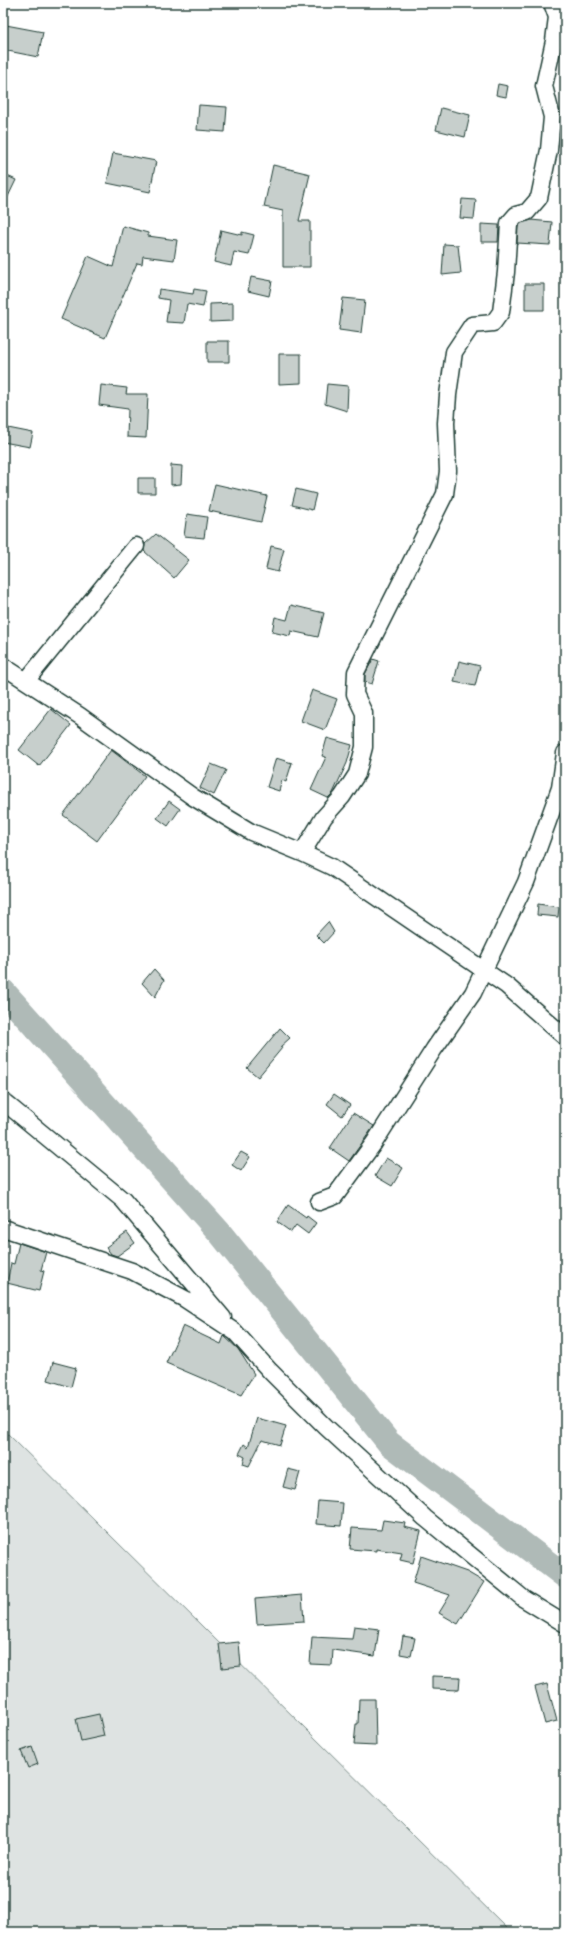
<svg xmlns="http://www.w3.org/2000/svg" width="568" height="1935" font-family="Delius,sans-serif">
<rect width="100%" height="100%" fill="#fff"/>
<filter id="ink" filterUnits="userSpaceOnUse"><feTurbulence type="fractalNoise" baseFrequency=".025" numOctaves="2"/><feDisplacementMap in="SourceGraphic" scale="8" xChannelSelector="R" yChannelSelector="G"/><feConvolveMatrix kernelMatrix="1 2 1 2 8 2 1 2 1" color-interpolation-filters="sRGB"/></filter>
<g filter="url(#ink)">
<path fill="#dee3e2" stroke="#7e908b" d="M3 1429 511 1932H3Z"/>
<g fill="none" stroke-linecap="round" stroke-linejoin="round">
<path stroke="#afbab7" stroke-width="25" d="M3 991 220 1233 389 1443 565 1576"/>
</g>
<path fill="#c7cfcc" stroke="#1f3d34" d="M6 25 43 32 38 57 3 50Z
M498 84 508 86 506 97 496 95Z
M199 105 227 107 225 132 197 130Z
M441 108 470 115 465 137 436 130Z
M113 153 156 161 150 192 107 183Z
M273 165 310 174 299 221H310V267H283V211L264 207Z
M3 174 16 180 3 207Z
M462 199 476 200 474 219 460 218Z
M531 220 552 222 550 245 517 243 518 227 521 223Z
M481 224 499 225 498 242H481Z
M123 226 148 233V236L177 240 174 260 143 256 142 264 137 263 105 338 61 319 88 256 113 267Z
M221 230 242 235V232L254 235 249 255 234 252 231 266 214 262Z
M444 244 458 245 461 273 442 275Z
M251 277 272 281 269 296 248 291Z
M525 284H544V310H525Z
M159 289 193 294 194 289 206 291 203 307 187 304 184 323 166 322 169 300 158 298Z
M343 298 365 300 361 333 339 330Z
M233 303V321L210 322V304Z
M207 341H229V362H207Z
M279 354H301V383L279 384Z
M327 384 348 386 347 411 325 404Z
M101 385 127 388 126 394H148L146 438 127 437 128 409 99 405Z
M3 427 33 433 30 447 3 442Z
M171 465 182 466 181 484 171 485Z
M138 478H155V493H138Z
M215 484 267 496 261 522 209 511Z
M296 489 316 494 312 510 292 505Z
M187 514 207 517 204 538 184 536Z
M156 534 189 560 174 578 144 551 145 544Z
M271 546 284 549 278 572 266 569Z
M291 605 324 613 318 637 291 631 290 636 272 632 275 617 287 620Z
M373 659 379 661 372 684 365 682V674Z
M459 661 480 666 475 686 454 682Z
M312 690 337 699 325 730 301 721Z
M51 709 71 725 39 766 19 750Z
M327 738 352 745 347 763 333 793 328 798 311 790 326 757 322 756Z
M111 750 145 776 97 841 63 815Z
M276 758 292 763 286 782 282 780 279 791 267 787Z
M211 764 226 770 214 795 200 788Z
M169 801 180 809 168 826 157 818Z
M538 904 559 907 558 917 537 915Z
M328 922 334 932 324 943 316 935Z
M154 969 164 980 155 997 142 983Z
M280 1028 290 1038 280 1047 282 1048 258 1077 247 1068Z
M334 1094 350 1105 342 1116 327 1104Z
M353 1113 374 1126 349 1161 330 1148Z
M241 1152 250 1157 241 1171 232 1165Z
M386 1158 403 1168 392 1186 375 1176Z
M288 1205 306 1218 307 1216 316 1223 308 1234 296 1225 291 1232 277 1222Z
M127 1232 135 1243 117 1256 111 1254 106 1247Z
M19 1243 46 1252 41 1270 44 1271 39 1291 7 1283 11 1263 14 1264Z
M183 1326 221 1344 224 1336 238 1349 254 1374 241 1395 166 1363Z
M53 1362 76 1368 71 1387 48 1380Z
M257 1418 286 1426 280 1445 262 1440 249 1466 243 1464 245 1457 239 1454 244 1444 248 1447Z
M288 1469 300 1472 295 1490 283 1487Z
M318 1501 343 1503 341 1526 316 1524Z
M383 1520 405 1523 404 1527 421 1531 413 1563 400 1560 402 1553 376 1549V1551L350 1549 352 1528 381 1530Z
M421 1556 467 1572 484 1582 458 1624 439 1613 450 1595 413 1583Z
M302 1595 304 1621 257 1624 255 1599Z
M354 1626 379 1629 375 1656 333 1650 332 1665 310 1664 312 1637 352 1639Z
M403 1636 415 1638 411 1656 400 1654Z
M239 1642 241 1666 222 1668 219 1644Z
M432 1676 460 1677 459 1690 432 1689Z
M547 1684 557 1721 545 1724 535 1687Z
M359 1699H375L376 1746 354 1745 356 1724H358Z
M99 1714 104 1736 81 1741 76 1719Z
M32 1747 38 1764 28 1768 21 1751Z"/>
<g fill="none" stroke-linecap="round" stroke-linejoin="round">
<g stroke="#1f3d34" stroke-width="19">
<path id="street" d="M3 666 80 716 193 797 251 832 302 853 332 867 507 986 565 1037
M26 681 136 546
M302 853 324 817 342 797 357 774 364 747V713L355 694 356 672 445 494 448 471 446 423 448 395 454 352 472 325 493 323 501 312 506 272 509 223 516 215 527 212 539 198 549 150 552 117 544 86 554 41 557 17 552 3
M3 1101 123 1200 223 1318
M319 1202 335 1196 374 1143 434 1049 473 993 526 882 560 788 565 753
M3 1228 132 1271 185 1299 235 1332 270 1371 326 1427 425 1518 524 1599 565 1624"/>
</g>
<use href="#street" stroke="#fff" stroke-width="16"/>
</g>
</g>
<rect width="568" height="1935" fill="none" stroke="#fff" stroke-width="16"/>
<rect x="8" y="8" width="552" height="1919" fill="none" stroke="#1f3d34" stroke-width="1.5" filter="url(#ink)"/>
</svg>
